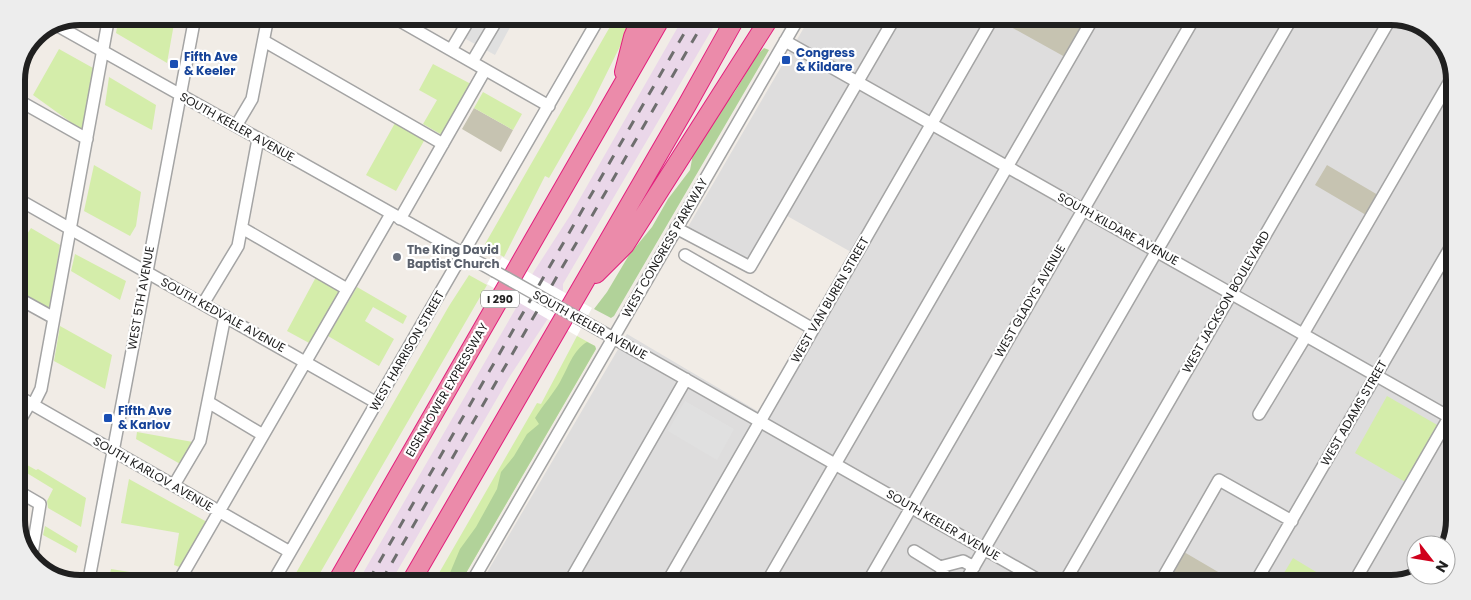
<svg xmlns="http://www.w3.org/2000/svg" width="1471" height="600" font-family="Poppins,sans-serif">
<rect width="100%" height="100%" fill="#f1ece6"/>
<path fill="#dedddd" d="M809 19 1415 21 1442 41 1455 76 1450 544 1446 549V545H1416V575H1420L1391 584 482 581 627 334 759 412 851 252 782 213 750 267 685 232Z"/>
<path fill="#ead7e9" d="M683 18 718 19 563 284V290L547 320 510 376 392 580H359L516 308V303L533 273 571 214Z"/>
<path fill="#c6c3b1" d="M1016 20H1087L1065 57 1011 27Z
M474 108 513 130 501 152 462 129Z
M1327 165 1378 195 1366 215 1315 185Z
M1184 552 1237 583H1189L1172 573Z"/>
<path fill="#d4edaa" d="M119 16 175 18 167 63 116 33Z
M615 18H634L591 105 549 178 545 176 504 257 486 247 485 244Z
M59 49 93 68 83 131 33 95Z
M433 64 471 84 442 135 423 124 437 100 419 90Z
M109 77 156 105 152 130 105 105Z
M483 92 522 114 513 130 474 108Z
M395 123 425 139 396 191 366 175Z
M94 165 141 192 136 226 130 236 84 211Z
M31 228 60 245 49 309 16 288V251Z
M75 254 126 281 120 300 71 271Z
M469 275 487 285 316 580H292L449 306Z
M316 277 340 290 311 344 287 331Z
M357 287 407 316 403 324 373 307 365 321 394 339 379 366 328 336Z
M60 326 112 355 105 389 54 361Z
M577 336 595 346 596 349 462 580H435L537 403 541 404Z
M1387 396 1439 426 1407 483 1355 453Z
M137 432 193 442 192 449 182 465 136 439Z
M20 461 36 470 38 469 86 498 81 527 48 508 47 501 53 489 17 467Z
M129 479 207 522 182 568 174 565 179 533 121 523Z
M45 526 78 546 76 553 43 535Z
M1293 558 1336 584 1278 583Z
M111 569 154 576 153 579H109Z"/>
<path fill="#b1d299" d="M764 48 769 50 614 316 611 318 594 309 607 292 629 255 652 227 668 199 690 170 693 154 706 132 720 110 734 93 757 55Z
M587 342 595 346 596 349 462 580H447L460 549 476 527 497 489 501 472 514 456 527 434 539 424 535 418C543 405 553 394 560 382 568 368 573 350 587 342Z"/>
<path fill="#e0e0e0" d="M476 18H515L495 55 464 38Z
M685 401 734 429 717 460 668 431Z"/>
<path fill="#fff" d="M502 257 592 308 577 336 487 284Z"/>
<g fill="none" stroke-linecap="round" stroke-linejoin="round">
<g stroke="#a4a4a4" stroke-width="14">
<path id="minor" d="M393 17 549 106
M58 26 494 271
M264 41 443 144
M785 41 1451 418
M451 50 470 18
M472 62 498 18
M16 99 87 139
M236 126 252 99 268 17
M16 198 377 403
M400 219 485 70
M242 228 347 289
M676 228 750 267 894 19
M685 255 813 329
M16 297 54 318
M203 304 238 246 258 139
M585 322 1044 583
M1303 334 1454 74
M16 395 290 552
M208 402 263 435
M33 405 41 389 109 16
M1259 414 1306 336
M16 427 30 403
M174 485 200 441 225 316
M16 490 40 504 31 560
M914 551 940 567
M89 579 195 17
M180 579 391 214
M274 580 599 18
M473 580 798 19
M570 581 686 379
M668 581 992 19
M767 582 1092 20
M868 582 1193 20
M948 582 940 567 963 561 974 567
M965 582 1290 21
M1064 583 1389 21
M1160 583 1219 480 1292 521
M1255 583 1453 243
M1353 584 1451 414"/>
</g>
<g stroke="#e21f7d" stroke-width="20">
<path id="highway" d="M624 72 633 37 641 18
M596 274 625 245 769 19
M338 580 661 18
M412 580 687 105 735 19"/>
</g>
<use href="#minor" stroke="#fff" stroke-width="11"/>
<use href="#highway" stroke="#eb8baa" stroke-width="18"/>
<path stroke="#6e6e6e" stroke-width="3" stroke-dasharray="10 10" stroke-linecap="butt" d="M369 580 693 18
M382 580 706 18"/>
<g stroke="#a4a4a4" stroke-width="14" stroke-linecap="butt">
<path id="minor-bridge" d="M494 271 585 322"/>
</g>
<use href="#minor-bridge" stroke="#fff" stroke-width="11"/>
</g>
<g fill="#1a4fb4" stroke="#fff" stroke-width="2">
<rect x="781" y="55" width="10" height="10" rx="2.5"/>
<rect x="169" y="59" width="10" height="10" rx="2.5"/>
<rect x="103" y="413" width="10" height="10" rx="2.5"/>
</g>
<circle fill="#6b7280" stroke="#fff" stroke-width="2" cx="397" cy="257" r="5"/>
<g text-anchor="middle" stroke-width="4.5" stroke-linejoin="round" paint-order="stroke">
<rect fill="#fff" stroke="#636363" stroke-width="1" x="481" y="290.5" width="38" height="17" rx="4"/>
<g font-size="11" font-weight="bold" fill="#202020">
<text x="500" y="303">I 290</text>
</g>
<g font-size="12" font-weight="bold" fill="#164399" stroke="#fff" text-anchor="start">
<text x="796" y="57">Congress<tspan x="796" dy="14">&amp; Kildare</tspan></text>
<text x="184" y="61">Fifth Ave<tspan x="184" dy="14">&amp; Keeler</tspan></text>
<text x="118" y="415">Fifth Ave<tspan x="118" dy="14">&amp; Karlov</tspan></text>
</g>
<g font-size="12" fill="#202020" stroke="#fff">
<text transform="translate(237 127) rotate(29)" y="4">SOUTH KEELER AVENUE</text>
<text transform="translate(1118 229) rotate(29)" y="4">SOUTH KILDARE AVENUE</text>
<text transform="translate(665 248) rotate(-60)" y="4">WEST CONGRESS PARKWAY</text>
<text transform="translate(141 298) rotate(-80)" y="4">WEST 5TH AVENUE</text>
<text transform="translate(830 300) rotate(-60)" y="4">WEST VAN BUREN STREET</text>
<text transform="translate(1030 301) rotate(-60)" y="4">WEST GLADYS AVENUE</text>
<text transform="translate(1226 302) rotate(-60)" y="4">WEST JACKSON BOULEVARD</text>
<text transform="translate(223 315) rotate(29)" y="4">SOUTH KEDVALE AVENUE</text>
<text transform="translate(590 325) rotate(29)" y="4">SOUTH KEELER AVENUE</text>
<text transform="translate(407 351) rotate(-60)" y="4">WEST HARRISON STREET</text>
<text transform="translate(447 390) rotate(-60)" y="4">EISENHOWER EXPRESSWAY</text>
<text transform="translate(1354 413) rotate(-60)" y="4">WEST ADAMS STREET</text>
<text transform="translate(153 474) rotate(30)" y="4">SOUTH KARLOV AVENUE</text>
<text transform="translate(943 525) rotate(30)" y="4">SOUTH KEELER AVENUE</text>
</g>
<g font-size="12" font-weight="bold" fill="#5b616d" stroke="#fff" text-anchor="start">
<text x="407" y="254">The King David<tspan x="407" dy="14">Baptist Church</tspan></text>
</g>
</g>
<path d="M0 0H1471V600H0ZM80 25H1391A55 55 0 0 1 1446 80V520A55 55 0 0 1 1391 575H80A55 55 0 0 1 25 520V80A55 55 0 0 1 80 25Z" fill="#ededed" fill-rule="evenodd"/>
<path fill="none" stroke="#202020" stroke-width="6" d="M80 25H1391A55 55 0 0 1 1446 80V520A55 55 0 0 1 1391 575H80A55 55 0 0 1 25 520V80A55 55 0 0 1 80 25Z"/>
<g transform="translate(1431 560) rotate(121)"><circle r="24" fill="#ffffff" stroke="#a6a6a6"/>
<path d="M0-4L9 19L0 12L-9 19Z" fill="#d0001c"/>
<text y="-8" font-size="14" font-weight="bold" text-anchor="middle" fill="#202020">N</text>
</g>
</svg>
